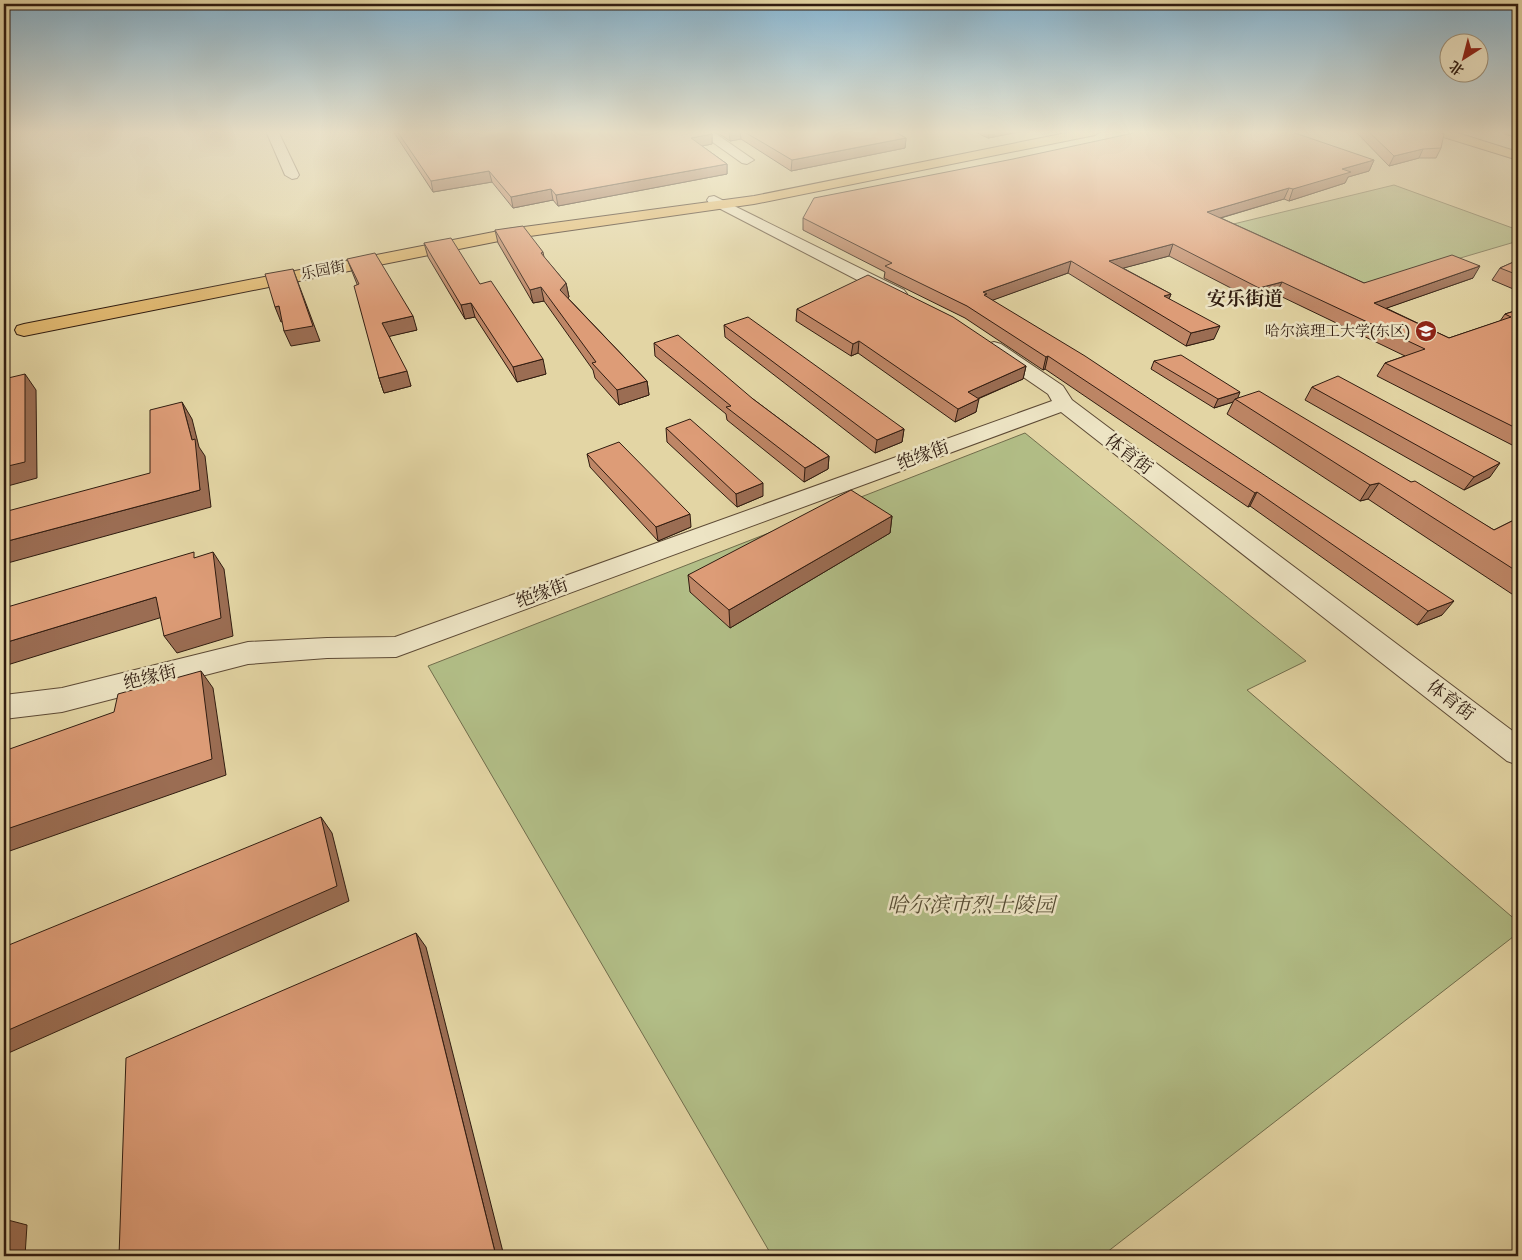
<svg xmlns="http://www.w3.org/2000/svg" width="1522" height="1260" font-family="'IM FELL DW Pica','Noto Serif SC',serif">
<rect width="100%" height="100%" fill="#e3d5a4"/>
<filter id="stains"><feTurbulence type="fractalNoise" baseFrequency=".004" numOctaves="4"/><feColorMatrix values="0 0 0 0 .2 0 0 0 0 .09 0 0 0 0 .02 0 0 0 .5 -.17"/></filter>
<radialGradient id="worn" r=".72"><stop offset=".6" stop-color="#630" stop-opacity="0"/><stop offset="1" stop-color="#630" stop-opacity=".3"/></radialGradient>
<path fill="#b2be87" stroke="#716d4c" d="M1394 185 1518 230V241L1352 290 1217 228Z
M1025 433 1306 661 1247 690 1518 922V933L1102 1256H772L428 666Z"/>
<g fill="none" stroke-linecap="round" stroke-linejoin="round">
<g stroke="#5d4a35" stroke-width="2">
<path id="minor" d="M266 131H278L299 175 297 178 292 179 285 175Z
M697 131H712L754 160 747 164 742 163Z
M714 196 904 290 907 294 904 298 898 299 892 298 709 203 707 200 709 197Z
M994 342 1001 344 1063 386 1072 400 1518 735V765L1507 761 1061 412 396 657 327 658 248 664 62 712 4 719V695L62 688 248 642 327 638 395 637 1052 401 1048 394 987 352 985 348 987 344Z"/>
</g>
<g stroke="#301c10" stroke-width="2">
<path id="major" d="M1076 131H1101L1095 135 754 204 509 239 24 336 17 334 15 330 17 326 24 324 509 229 754 196Z"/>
</g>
<g stroke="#301c10" stroke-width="2">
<path id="highway" d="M1432 131H1451L1518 152V160L1434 134Z
M1504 131H1518V137L1506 134Z"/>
</g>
<use href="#minor" fill="#ede4c4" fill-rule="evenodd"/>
<use href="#major" fill="#e2ba72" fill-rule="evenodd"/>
<use href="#highway" fill="#e2ba72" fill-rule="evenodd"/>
</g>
<path fill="#be8666" stroke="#301c10" d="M393 131H707L712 134V144L702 146 727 164V174L558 206 553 200 513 208 492 182 433 192Z
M715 131H908L897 133 906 138 905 148 791 171 741 139 730 141Z
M973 131H1024L988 138Z
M1355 131H1434L1441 148 1436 158H1419L1389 166Z
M1374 160 1369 171 1348 177 1345 183 1289 201 1284 199 1221 218 1364 283 1473 278 1386 308 1449 338 1500 321 1505 314 1518 310V448L1377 376 1385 363 1405 356 1276 294 1254 300 1169 256 1123 268 1171 294 1169 299 1214 339 1186 346 1068 273 992 300 1442 615 1417 625 1250 506 1248 507 1045 369 1043 370 965 318 884 278 885 272 803 230V218Z
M495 230 543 252 544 257 566 283 569 297 568 298 647 381 649 395 619 405 595 378 593 370 544 301 533 303 498 243Z
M424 243 480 284 546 374 517 382 475 317 465 319 428 257Z
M347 259 417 330 389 336 411 386 384 393 379 378 357 284Z
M1518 260V291L1492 280 1500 268Z
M797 309 1026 366 1023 379 978 399 976 412 955 422 858 353 851 356 796 321Z
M724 325 904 429 902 442 875 453 725 337Z
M654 343 753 399 829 456 828 469 804 482 727 420 726 414 655 356Z
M1154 361 1238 398 1411 482 1494 530 1518 518V598L1368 499 1360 501 1227 414 1233 402 1214 408 1151 369Z
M1312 387 1490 477 1464 490 1305 400Z
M666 428 763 496 737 507 667 442Z
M587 454 691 527 658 541 590 467Z
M892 516 890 533 730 628 690 592 688 575Z"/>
<path fill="#9b6d53" stroke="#301c10" d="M729 131H740L741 139 730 141Z
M883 131H909L882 136Z
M989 131H1024L988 138Z
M712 134V144L691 148V138Z
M906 138 905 148 791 171 792 160Z
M1423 149 1419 158 1389 166 1394 156Z
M1374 160 1369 171 1348 177 1345 183 1289 201 1293 189 1342 169Z
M727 164V174L558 206 556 195Z
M489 171 492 182 433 192 431 181Z
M1289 188 1284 199 1203 223 1207 212Z
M551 189 553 200 513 208 511 197Z
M1173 244 1169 256 1105 273 1109 261Z
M1071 261 1068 273 985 303 983 292Z
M1480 266 1473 278 1367 315 1374 303Z
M293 269 320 341 291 346 284 331Z
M1282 282 1276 294 1254 300 1259 288Z
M566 283 569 297 562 304 560 290Z
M541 287 544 301 533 303 530 290Z
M1171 294 1166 306 1164 296Z
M471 303 475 317 465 319 461 305Z
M279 306 285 321 281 322 275 307Z
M413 316 417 330 387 337 382 323Z
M1220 326 1214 339 1186 346 1191 333Z
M859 341 858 353 851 356 853 344Z
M1048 356 1045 369 1043 370 1046 357Z
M543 359 546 374 517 382 513 367Z
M1026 366 1023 379 965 404 968 392Z
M407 371 411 386 384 393 379 378Z
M25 374 36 390 37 478 4 487V467Z
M647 381 649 395 619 405 617 390Z
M1240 392 1237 400 1235 399 1233 402 1214 408 1218 399Z
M979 399 976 412 955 422 958 409Z
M182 402 192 419 199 447 205 456 211 507 4 564V542L200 490 192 440Z
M904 429 902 442 875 453 877 440Z
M829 456 828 469 804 482 805 468Z
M1500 463 1490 477 1464 490 1474 477Z
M763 483V496L737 507 736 494Z
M1379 483 1368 499 1360 501 1370 485Z
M1257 492 1250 506 1248 507 1255 493Z
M690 514 691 527 658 541 656 527Z
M892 516 890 533 730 628 729 610Z
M213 552 224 569 233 636 177 653 164 636Z
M156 597 169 615 4 666V643Z
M1454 601 1442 615 1417 625 1428 611Z
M201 671 213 688 226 775 4 853V830Z
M321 817 332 833 349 901 4 1055V1032Z
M416 933 426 947 504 1256H496Z
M4 1219 27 1225 25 1256H4Z"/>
<path fill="#dd9c77" stroke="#301c10" d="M397 131H707L712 134 691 138 727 164 556 195 551 189 511 197 489 171 431 181Z
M743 131H893L906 138 792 160Z
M1143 131H1289L1374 160 1342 169 1351 172 1293 189 1289 188 1207 212 1364 283 1452 255 1480 266 1374 303 1449 338 1511 317 1505 314 1518 310V429L1385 363 1425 349 1282 282 1259 288 1173 244 1109 261 1171 294 1164 296 1220 326 1191 333 1071 261 983 292 987 294 984 295 1085 356 1454 601 1428 611 1257 492 1255 493 1048 356 1046 357 967 306 885 266 892 263 803 218 814 198 1013 159Z
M1368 131H1434L1444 134 1441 148 1423 149 1394 156Z
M523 226 543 252 541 253 566 283 560 290 647 381 617 390 592 363 596 362 541 287 530 290 495 230Z
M451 238 480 284 491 281 543 359 513 367 471 303 461 305 424 243Z
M375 253 413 316 382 323 407 371 379 378 354 286 359 284 347 259Z
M1518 260V275L1500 268Z
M293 269 313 326 284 331 279 306 275 307 265 274Z
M868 275 953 317 1026 366 968 392 979 399 958 409 859 341 853 344 797 309Z
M748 317 904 429 877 440 724 325Z
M678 335 753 399 829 456 805 468 726 407 731 406 654 343Z
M1181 355 1240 392 1218 399 1154 361Z
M25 374V462L4 467V379Z
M1338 376 1500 463 1474 477 1312 387Z
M1259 391 1411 482 1415 481 1494 530 1518 518V572L1379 483 1370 485 1235 399Z
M182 402 192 440 195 439 200 490 4 542V512L150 473V410Z
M690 419 763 483 736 494 666 428Z
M619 442 690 514 656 527 587 454Z
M851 490 892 516 729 610 688 575Z
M194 552V558L213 552 221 618 164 636 156 597 4 643V608Z
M201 671 212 759 4 830V751L114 712 118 694Z
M321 817 337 886 4 1032V947Z
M416 933 496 1256H119L126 1058Z"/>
<linearGradient id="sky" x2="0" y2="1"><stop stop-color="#87b5d1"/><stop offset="0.43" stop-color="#f2ecd6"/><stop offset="1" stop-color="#f2ecd6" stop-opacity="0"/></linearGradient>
<rect width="1522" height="307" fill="url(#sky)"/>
<defs>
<g id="university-disc" transform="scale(1.125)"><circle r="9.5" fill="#8f2418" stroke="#ede4c4"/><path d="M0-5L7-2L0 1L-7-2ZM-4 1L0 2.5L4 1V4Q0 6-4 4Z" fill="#fff"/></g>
</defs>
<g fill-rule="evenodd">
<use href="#university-disc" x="1426" y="331"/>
</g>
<g text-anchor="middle" stroke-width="5" stroke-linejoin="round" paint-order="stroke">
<g font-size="15" fill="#301c10" stroke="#ede4c4">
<text transform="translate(323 270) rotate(-11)" y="5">乐园街</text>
</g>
<g font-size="15" fill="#301c10" stroke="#ede4c4" text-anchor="end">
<text x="1410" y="336">哈尔滨理工大学(东区)</text>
</g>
<g font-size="18" fill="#301c10" stroke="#ede4c4">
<text transform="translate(1129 454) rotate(37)" y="6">体育街</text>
<text transform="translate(923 455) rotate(-20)" y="6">绝缘街</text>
<text transform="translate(542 593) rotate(-20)" y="6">绝缘街</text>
<text transform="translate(150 677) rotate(-14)" y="6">绝缘街</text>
<text transform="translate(1451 700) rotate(37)" y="6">体育街</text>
</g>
<g font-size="19" font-weight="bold" fill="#301c10" stroke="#ede4c4">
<text x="1245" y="305">安乐街道</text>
</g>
<g font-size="21" font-style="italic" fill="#574d34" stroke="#ede4c4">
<text x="971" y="912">哈尔滨市烈士陵园</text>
</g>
</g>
<rect width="1522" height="1260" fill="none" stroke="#e3d5a4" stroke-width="20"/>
<rect x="5" y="5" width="1512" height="1250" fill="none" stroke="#301c10" stroke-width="2.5"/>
<rect x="10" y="10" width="1502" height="1240" fill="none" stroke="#301c10"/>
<g transform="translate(1464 58) rotate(216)"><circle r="24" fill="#ede4c4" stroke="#a1947c"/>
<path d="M0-4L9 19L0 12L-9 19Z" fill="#8f2418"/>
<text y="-8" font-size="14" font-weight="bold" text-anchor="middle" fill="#301c10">北</text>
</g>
<rect width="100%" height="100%" filter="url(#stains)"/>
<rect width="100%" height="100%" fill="url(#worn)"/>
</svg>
